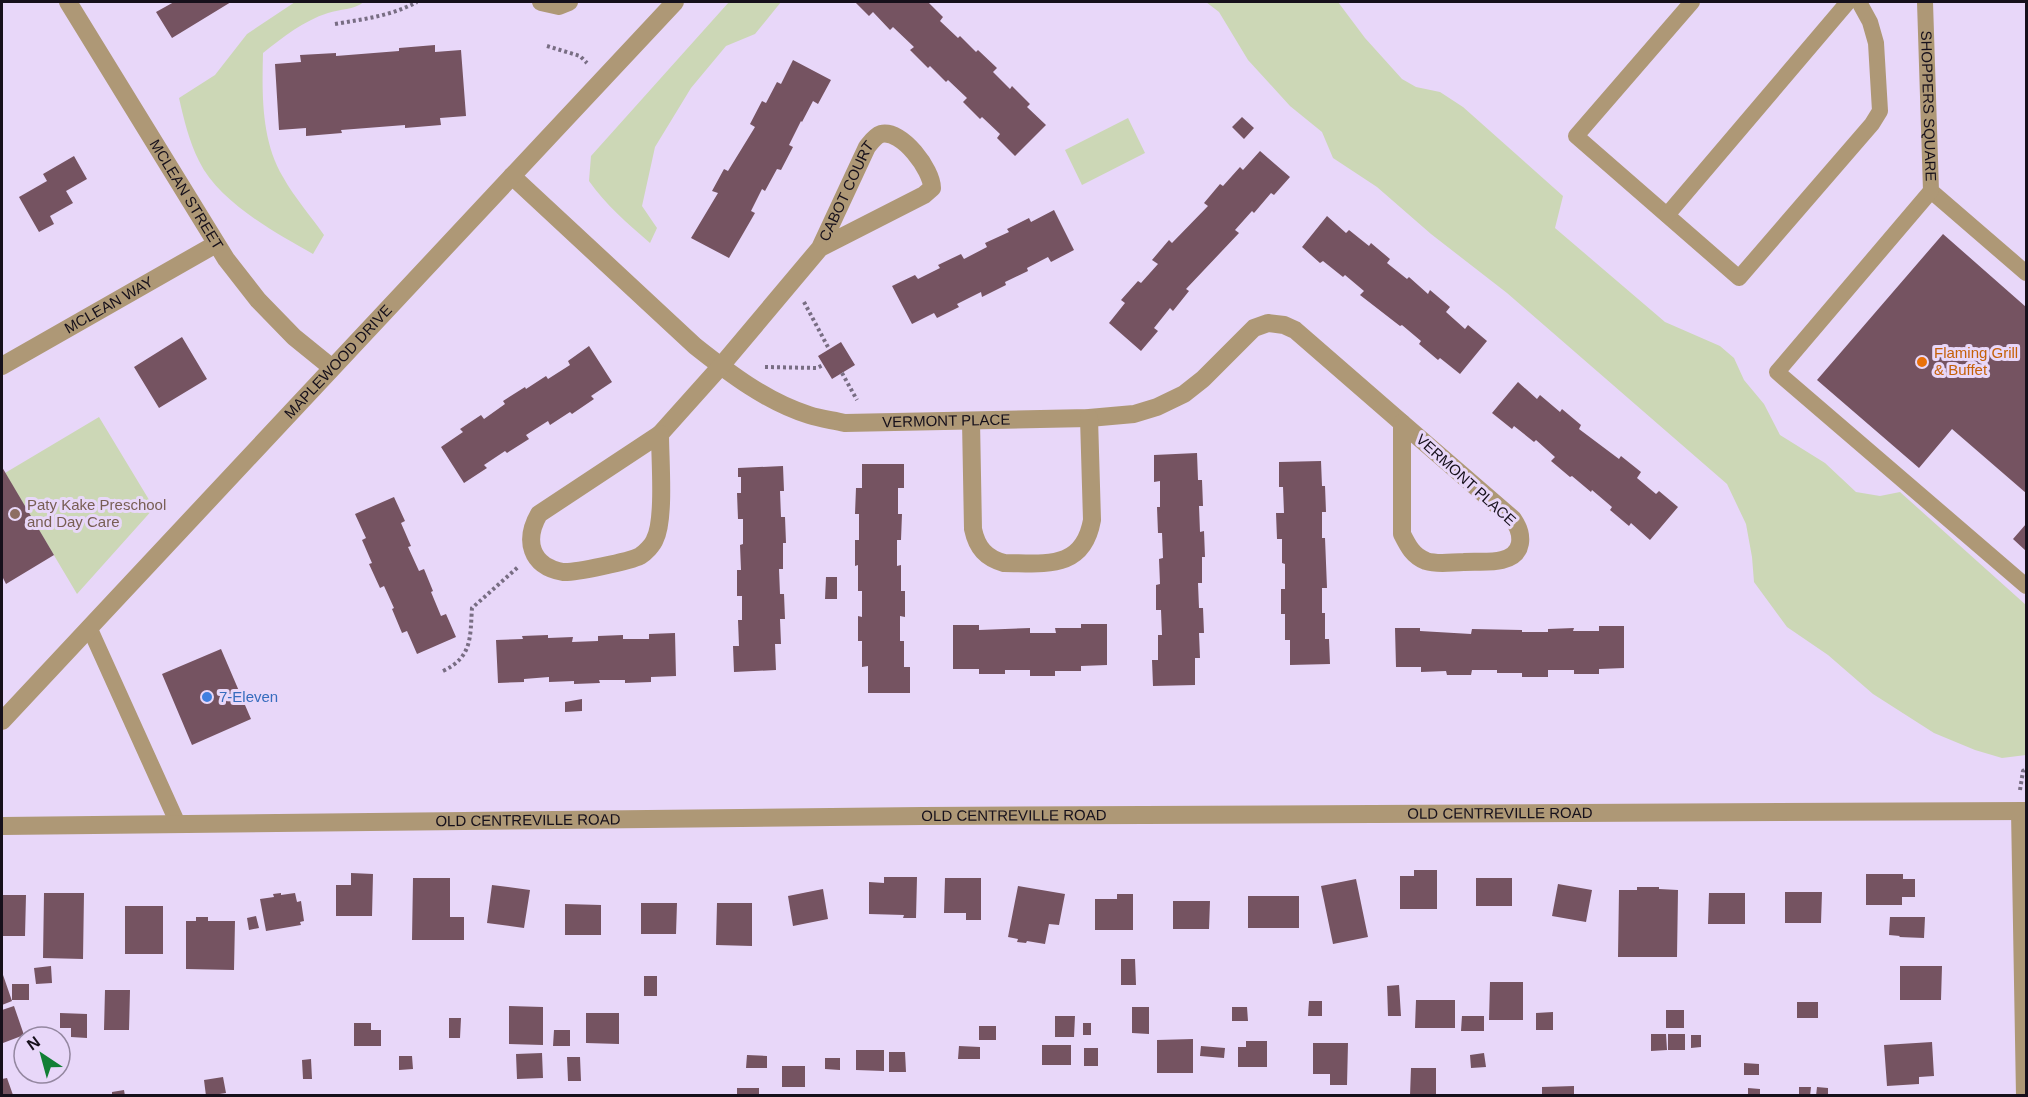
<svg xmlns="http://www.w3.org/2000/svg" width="2028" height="1097" font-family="Arial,sans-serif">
<rect width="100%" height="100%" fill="#e8d7f9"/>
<path fill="#ccd7b6" d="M295 2H364C354 10 340 9 328 13 303 21 283 37 263 53 262 94 261 140 283 177 294 197 310 215 324 235L313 254C274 232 219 202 199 161 189 141 184 120 179 98L215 75 247 34Z
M729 2H781L755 34 726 46 691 88 655 147 642 206 657 228 650 243C627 223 606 205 589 181L591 156Z
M1206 2H1338L1365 38 1402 79 1416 87 1440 92 1463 107 1563 196 1555 228 1665 322 1720 346 1734 358 1744 380 1764 404 1780 435 1825 463 1856 492 1880 496 1900 492 2026 605V755L2002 758 1975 750 1934 733 1873 694 1828 655 1787 627 1754 582 1752 557 1746 524 1727 484 1507 293 1431 234 1377 187 1333 158 1322 132 1290 106 1248 60 1219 12Z
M1128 118 1145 153 1082 185 1065 150Z
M99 417 154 508 77 594 5 473Z"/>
<path fill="#755361" d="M174 2H231L172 38 156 12Z
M855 2H928L943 17 940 21 958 38 960 36 976 52 978 50 997 68 993 72 1010 89 1012 86 1030 104 1027 107 1046 125 1015 156 997 138 1000 134 982 117 980 119 963 102 967 98 948 80 946 82 930 66 928 68 910 50 914 47 893 27 890 30 873 12 869 16Z
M435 45V52L461 50 466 116 440 118 441 125 405 128V125L341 130 342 133 306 136V128L279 130 275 64 301 62 300 55 336 53V56L399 51V48Z
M793 60 831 80 818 104 813 101 802 122 801 121 789 145 793 147 781 170 777 169 765 191 762 189 751 211 755 213 729 258 691 238 718 193 712 191 724 169 728 171 755 127 750 124 762 101 766 103 777 82 781 84Z
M1242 117 1254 128 1244 139 1232 127Z
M1260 151 1290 177 1274 195 1271 193 1254 213 1252 211 1235 230 1239 233 1186 289 1189 291 1173 311 1170 308 1154 328 1158 331 1141 351 1109 323 1125 303 1121 300 1138 281 1141 283 1158 264 1152 260 1169 240 1172 243 1208 206 1204 203 1220 184 1223 186 1240 167 1243 170Z
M74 156 87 179 66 191 73 203 50 216 54 224 39 232 19 197 47 181 43 174Z
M1054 210 1074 250 1051 262 1048 257 1027 268 1028 271 1005 282 1006 285 982 297 981 292 957 304 959 307 937 318 934 313 912 324 892 286 915 275 918 279 940 268 938 265 961 254 964 259 987 247 985 243 1009 232 1007 229 1029 218 1031 222Z
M1327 216 1346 233 1349 230 1369 246 1371 243 1390 259 1387 263 1407 279 1409 277 1428 294 1430 290 1450 307 1446 312 1465 329 1468 325 1487 341 1460 374 1440 358 1438 360 1419 344 1421 341 1402 325 1400 326 1360 295 1364 291 1345 275 1343 277 1323 261 1320 263 1302 247Z
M1943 234 2026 307V493L1952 429 1919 468 1817 380Z
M182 337 207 379 159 408 134 367Z
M841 342 855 365 832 379 818 356Z
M589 346 612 382 591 396 594 399 572 414 570 412 550 425 548 421 526 435 529 439 507 453 505 451 484 465 487 468 464 483 441 447 463 432 460 429 481 415 484 419 505 404 503 401 525 387 526 389 546 376 548 379 570 365 568 361Z
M1518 382 1537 399 1540 395 1560 412 1562 409 1581 425 1579 429 1619 459 1621 456 1641 472 1637 478 1656 494 1659 491 1678 507 1650 540 1631 523 1629 526 1610 510 1612 507 1592 490 1591 492 1572 476 1570 477 1551 461 1555 457 1536 440 1534 442 1514 426 1512 429 1492 413Z
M1197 453 1198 480H1202L1203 506H1199L1200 532 1204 531 1205 557H1202V583H1198L1199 608H1203L1204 633H1199L1200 658H1195V685L1153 686 1152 660H1158V635H1162L1161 610H1156V585L1160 584 1159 559 1163 558 1162 533H1158L1157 507H1160V481L1154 482V455Z
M1321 461 1322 486H1325L1326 512H1322V538H1325L1327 588H1322V613H1325V639H1329L1330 664 1290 665V640H1285V614H1281V589H1285V564L1282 563V539H1277L1276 513H1284L1283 487H1279V462Z
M862 464H904V488H898V514H902L901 540H897V566L901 565V591H905V617L900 616V641H904V667H910V693H868V666L862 667V641H858V616L862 617V591H858V565L855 566V540H859V514H855L856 488H862Z
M783 466 784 491H780L781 517H785L786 543H783V569H779L780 594H784L785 619H780L781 644H775L776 670 734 672 733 646H739L738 620H742V596H737V570H741L740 545 743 544V519H738L737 493H741V477H738V468Z
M2 467 54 555 6 584 2 576Z
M394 497 405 521 401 523 411 546 408 547 419 571 424 569 433 591 431 592 441 616 446 614 456 637 417 654 407 631 402 633 392 609 394 608 384 586 380 588 369 564 372 563 362 540 366 538 355 514Z
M2026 524V551L2013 539Z
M826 577H837V599H825Z
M1081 624H1107V665L1081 666V671H1055V676H1030V670H1005V674H979V669H953V625H979V630L1030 628V633H1056L1055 628H1081Z
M1599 626H1624V668L1599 669V674H1574V670H1548V677H1522V673H1497V670H1472L1471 675H1447L1446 671 1421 672V667H1396L1395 628H1420V631L1471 634 1472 629 1522 630V632H1548V629L1574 628 1573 631H1599Z
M675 633 676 676 651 677V682L625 683V680H599L600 683 574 684V681L549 682V677L524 679V682L498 683 496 640 523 639 522 636 548 635V638L573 637 572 642 598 641V636L623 635V639H649V634Z
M221 649 251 719 192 745 162 674Z
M582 699V711L565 712V702Z
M1414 870H1437V909H1400V876H1414Z
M351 873 373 874 372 916H336V885H351Z
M1866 874H1903V879H1915V897H1902V905H1866Z
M884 877H917L916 918H903L904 915 869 914V882L884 883Z
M413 878H450V917H464V940H412Z
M945 878H981V920H966V913H944Z
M1476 878H1512V906H1476Z
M1356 879 1368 937 1333 944 1321 886Z
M1558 884 1592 890 1586 922 1552 916Z
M492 885 530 890 524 928 487 923Z
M1018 886 1065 894 1059 925 1049 924 1045 944 1027 941 1026 943 1017 942 1018 939 1008 937Z
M1637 887H1659V889L1678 890 1677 957H1618L1619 890H1637Z
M823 889 828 919 793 926 788 896Z
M1785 892H1822L1821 923H1785Z
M44 893H84L83 959 43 958Z
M281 893V895L295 893 297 902 301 901 304 921 300 922 301 925 266 931 260 899 274 897 273 894Z
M1709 893H1745V924H1708Z
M1117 894H1133V930H1095V899H1117Z
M2 895H26L25 936H2Z
M1248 896H1299V928H1248Z
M1173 901H1210L1209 929H1173Z
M641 903H677L676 934H641Z
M717 903H752V946L716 945Z
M565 904 601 905V935H565Z
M125 906H163V954H125Z
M256 916 259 928 249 930 247 918Z
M196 917H208V921H235L234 970 186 969V921H196Z
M1890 917H1925L1924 938 1899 937 1900 936 1889 935Z
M1121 959H1135L1136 985H1121Z
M51 966 52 983 36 984 34 968Z
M1900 966H1942L1941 1000H1900Z
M2 972 12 1001 2 1005Z
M644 976H657V996H644Z
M1490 982H1523V1020H1489Z
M12 984H29V1000H12Z
M1399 985 1401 1016H1388L1387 986Z
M105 990H130L129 1030H104Z
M1416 1000H1455V1028H1415Z
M1309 1001H1322V1016H1308Z
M1797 1002H1818V1018H1797Z
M14 1006 24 1035 3 1043 2 1010Z
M509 1006 543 1007V1045L509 1044Z
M1132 1007H1149V1034L1132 1033Z
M1232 1007H1247L1248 1021H1232Z
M1666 1010H1684V1028H1666Z
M1553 1012V1030H1536V1013Z
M60 1013 87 1014V1038L71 1037V1028H60Z
M586 1013H619V1044L586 1043Z
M1055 1016H1075L1074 1037H1055Z
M1462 1016H1484V1031H1461Z
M449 1018H461L460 1038H449Z
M354 1023H371V1030H381V1046H354Z
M1083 1023H1091V1035H1083Z
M979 1026H996V1040H979Z
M554 1030H570V1046H553Z
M1651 1034H1666L1667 1050 1651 1051Z
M1668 1034H1685V1050H1668Z
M1691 1035H1701V1047L1691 1048Z
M1193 1039V1073H1157V1040Z
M1246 1041H1267V1067H1238V1047H1246Z
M1932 1042 1934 1076 1919 1077V1084L1887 1086 1884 1045Z
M1313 1043H1348L1347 1085H1330V1074H1313Z
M1042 1045H1071V1065H1042Z
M959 1046 980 1047V1059H958Z
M1201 1046 1225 1048 1224 1058 1200 1056Z
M1084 1048H1098V1066H1084Z
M856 1050H884V1071L856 1070Z
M889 1052H905L906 1072H889Z
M542 1053 543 1078 517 1079 516 1054Z
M1484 1053 1486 1067 1471 1068 1470 1055Z
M747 1055 767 1056V1068H746Z
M399 1056H412L413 1069 399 1070Z
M567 1057H580L581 1081H568Z
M825 1058H840V1070L825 1069Z
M311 1059 312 1079H303L302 1060Z
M1744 1063 1759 1064V1075H1744Z
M782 1066H805V1087H782Z
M1411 1068H1436V1096H1410Z
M223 1077 226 1093 206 1096 204 1080Z
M7 1078 13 1095 2 1096V1079Z
M1574 1086V1096H1542V1087Z
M1799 1087H1811L1810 1096H1799Z
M1817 1087 1828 1088V1096H1816Z
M737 1088H759V1096H737Z
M1748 1088 1760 1089V1096H1748Z
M124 1090 125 1096H112V1092Z"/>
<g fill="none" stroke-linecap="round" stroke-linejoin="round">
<path stroke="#786d83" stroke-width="4" stroke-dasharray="3 3" stroke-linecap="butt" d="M335 24C364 19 391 16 417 2
M547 46 580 56 587 63
M804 302 829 349
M765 367 817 368 823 365
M842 373 857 400
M443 671C473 657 470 636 472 608L518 567
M2020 790 2023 771 2026 769"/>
<g stroke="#ae9876" stroke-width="16">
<path d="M1692 2 1576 136 1739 278 1872 124 1880 111 1876 43 1870 22 1859 2"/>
<path id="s1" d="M1925 2 1931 191 2026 273"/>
<path d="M1931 191 1777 372 2026 586"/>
<path d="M1667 215 1848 2"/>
<path d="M89 627 178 824"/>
</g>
<g stroke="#ae9876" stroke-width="18">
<path id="s2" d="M68 2 226 259 258 300 294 337 331 367"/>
<path d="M541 2 559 6 569 2"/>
<path id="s3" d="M512 176 695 346C729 373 767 402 809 415 821 419 833 420 845 423L1089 418 1134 414 1157 407 1184 394 1203 379 1254 328 1268 323 1284 325 1295 330 1402 423"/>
<path id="s4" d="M2 366 216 244"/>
<path d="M971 421 973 529C977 548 986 558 1004 563 1044 563 1083 571 1092 520L1089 418"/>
<path d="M1402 423 1513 519C1524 535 1524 555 1502 560 1490 563 1476 561 1464 562 1452 562 1438 565 1426 561 1413 556 1408 546 1402 534Z"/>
<path id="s5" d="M660 434 720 367 820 248 867 147C871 142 875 136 881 134 902 129 932 170 932 188L924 195 820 248"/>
<path d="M660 434C660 460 665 519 655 539 653 545 645 553 640 556 631 561 574 573 563 572 530 566 524 540 539 514Z"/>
<path d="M2020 811 2025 1096"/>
</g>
<g stroke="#ae9876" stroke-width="18">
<path id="s6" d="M2 721 675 2"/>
<path id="s7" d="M2 826 923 816 2026 811"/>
</g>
</g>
<circle fill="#e8710a" stroke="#e8d7f9" stroke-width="2" cx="1922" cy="362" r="6"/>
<circle fill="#8d6e63" stroke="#e8d7f9" stroke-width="2" cx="15" cy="514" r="6"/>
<circle fill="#3f7fe0" stroke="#e8d7f9" stroke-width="2" cx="207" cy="697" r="6"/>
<g text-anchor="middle" stroke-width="6" stroke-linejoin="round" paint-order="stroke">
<g font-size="15" fill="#16101b" stroke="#e8d7f9">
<text dy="5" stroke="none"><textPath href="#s1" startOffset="104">SHOPPERS SQUARE</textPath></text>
<text dy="5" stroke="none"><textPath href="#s5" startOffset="308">CABOT COURT</textPath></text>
<text dy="5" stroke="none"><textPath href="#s2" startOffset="226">MCLEAN STREET</textPath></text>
<text dy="5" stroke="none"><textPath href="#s4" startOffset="123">MCLEAN WAY</textPath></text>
<text dy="5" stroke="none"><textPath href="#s6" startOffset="492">MAPLEWOOD DRIVE</textPath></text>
<text dy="5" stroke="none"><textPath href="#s3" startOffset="522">VERMONT PLACE</textPath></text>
<text transform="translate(1466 480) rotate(42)" y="5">VERMONT PLACE</text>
<text dy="5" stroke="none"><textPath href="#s7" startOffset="1498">OLD CENTREVILLE ROAD</textPath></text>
<text dy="5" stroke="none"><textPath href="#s7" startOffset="1012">OLD CENTREVILLE ROAD</textPath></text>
<text dy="5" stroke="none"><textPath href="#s7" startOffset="526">OLD CENTREVILLE ROAD</textPath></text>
</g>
<g font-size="15" fill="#c56008" stroke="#e8d7f9" text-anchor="start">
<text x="1934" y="358">Flaming Grill<tspan x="1934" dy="17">&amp; Buffet</tspan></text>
</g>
<g font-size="15" fill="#785e54" stroke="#e8d7f9" text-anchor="start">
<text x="27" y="510">Paty Kake Preschool<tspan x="27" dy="17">and Day Care</tspan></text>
</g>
<g font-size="15" fill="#366cbe" stroke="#e8d7f9" text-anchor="start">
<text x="219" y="702">7-Eleven</text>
</g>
</g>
<rect width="2028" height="1097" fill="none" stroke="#16101b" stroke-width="6"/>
<g transform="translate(42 1055) rotate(324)"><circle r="28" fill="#e8d7f9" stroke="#9487a0" stroke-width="1.5"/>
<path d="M0-4.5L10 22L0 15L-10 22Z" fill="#127f35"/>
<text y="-9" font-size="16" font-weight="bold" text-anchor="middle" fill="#16101b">N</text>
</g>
</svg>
